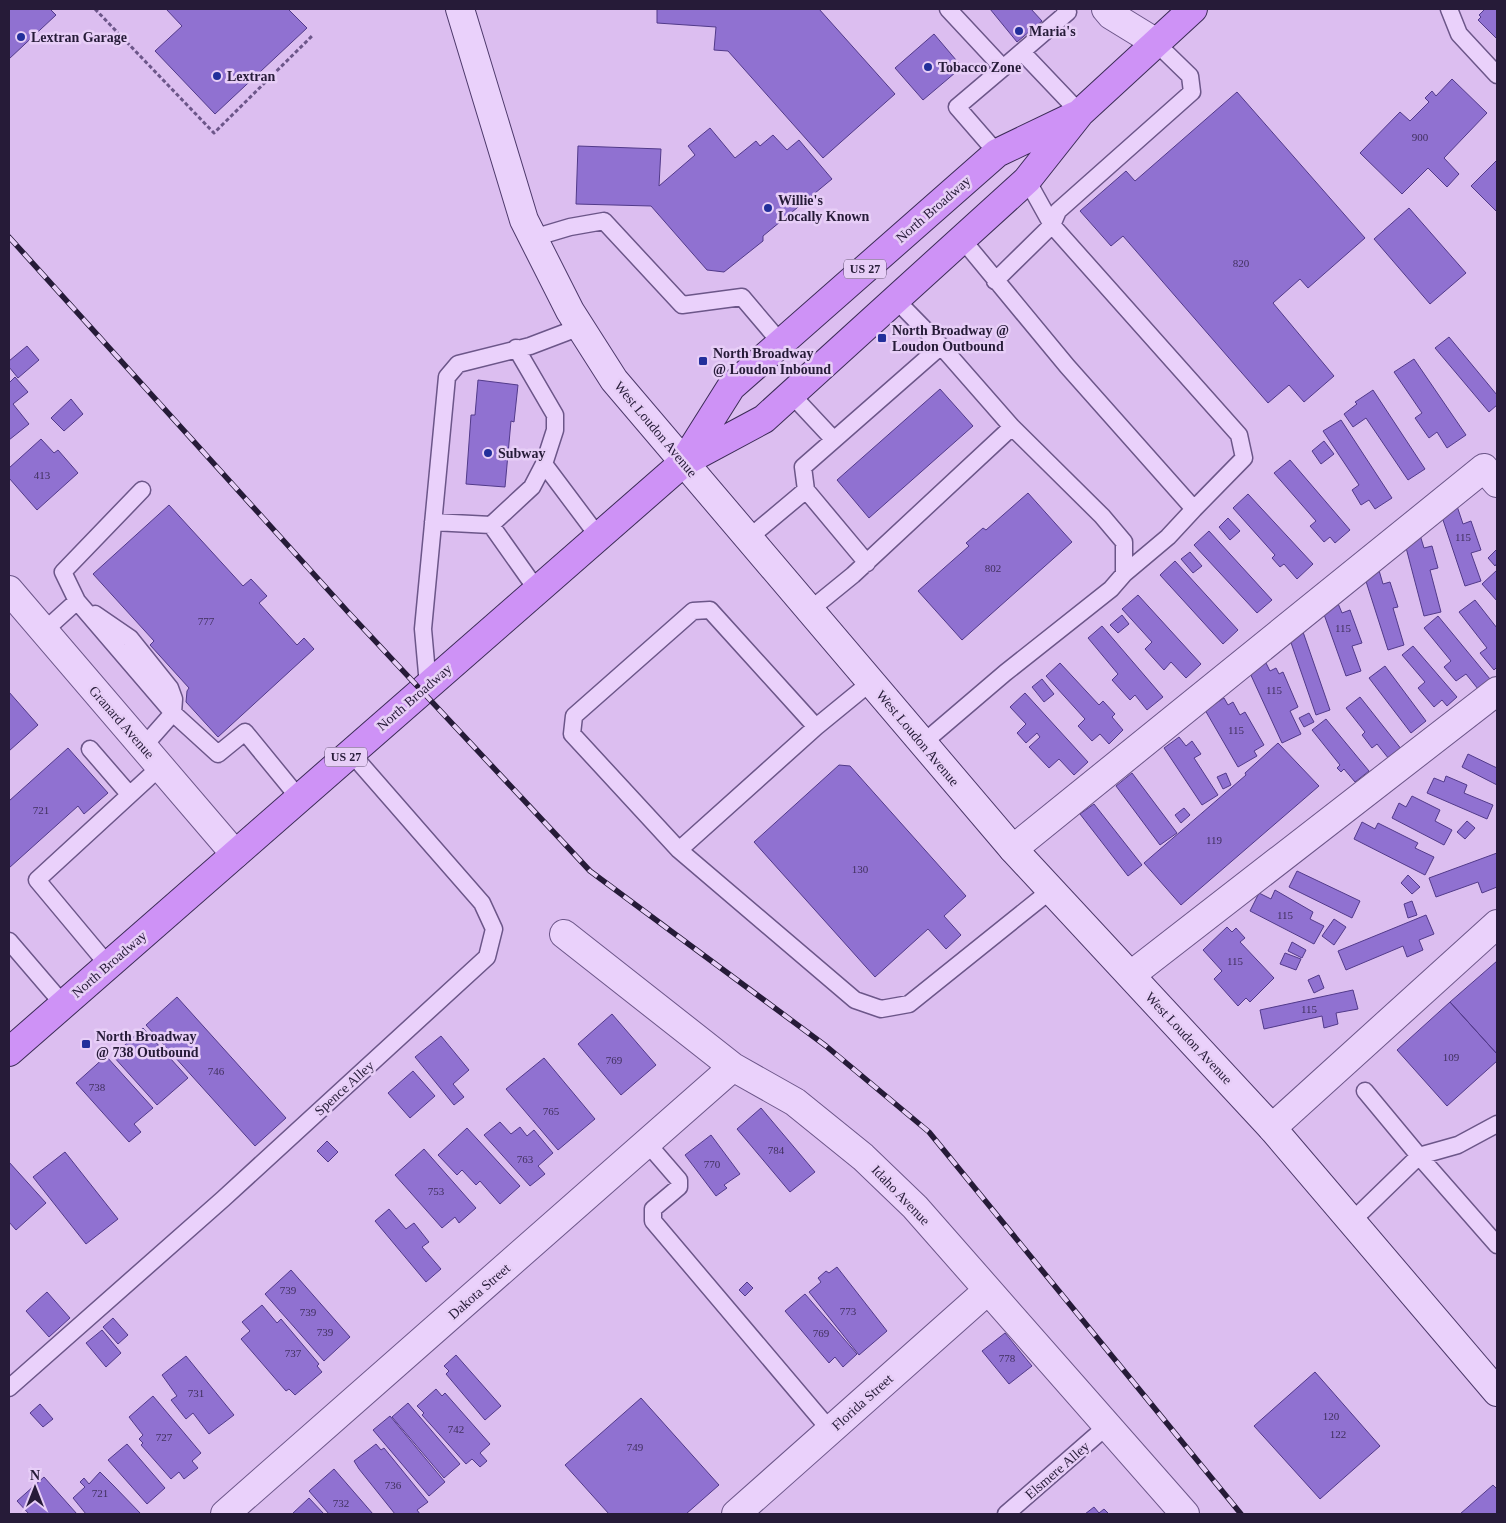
<svg xmlns="http://www.w3.org/2000/svg" width="1506" height="1523" font-family="Georgia,serif">
<rect width="100%" height="100%" fill="#dcbef0"/>
<path fill="#9071d1" stroke="#523a8a" d="M9 9H50L56 15 9 59Z
M166 9H288L307 28 215 114 155 51 182 26Z
M657 9H819L895 94 823 158 728 51 714 50 716 27 657 23Z
M990 9H1031L1042 21 1017 42Z
M1485 9H1497V39L1478 20 1481 17 1479 15Z
M934 34 962 67 923 100 895 68Z
M1452 79 1487 113 1444 158 1459 174 1447 187 1428 168 1402 194 1360 153 1400 112 1410 121 1429 102 1425 98 1432 91 1436 96Z
M1237 92 1365 238 1308 288 1300 279 1273 303 1334 376 1304 402 1289 385 1268 403 1123 236 1111 246 1080 211 1126 171 1135 181Z
M710 128 735 158 756 141 760 146 773 135 787 150 799 140 832 179 763 236V241L724 272 707 270 651 206 576 204 578 146 661 149 659 186 695 155 688 146Z
M1497 160V212L1471 186Z
M1409 208 1466 273 1430 304 1374 239Z
M1449 337 1497 395V405L1489 412 1435 348Z
M27 346 39 360 18 378 9 367V361Z
M1414 359 1466 435 1447 448 1437 432 1429 438 1415 418 1422 413 1394 372Z
M15 377 28 392 13 404 29 424 9 440V383Z
M478 380 518 385 514 422 511 421 505 487 466 484 471 415H475Z
M940 389 973 426 869 518 837 480Z
M1373 390 1425 469 1408 480 1366 418 1353 427 1344 414 1357 404 1355 402Z
M71 399 83 414 64 431 51 418Z
M1341 420 1392 498 1375 509 1369 500 1361 505 1352 490 1359 485 1323 431Z
M41 439 54 453 58 450 78 473 37 510 9 478V468Z
M1324 441 1334 454 1321 464 1312 451Z
M1290 460 1350 530 1335 543 1330 537 1324 542 1310 526 1316 521 1274 473Z
M1028 493 1072 542 962 640 918 591 969 546 966 543 983 528 986 530Z
M1248 494 1313 564 1297 579 1284 564 1280 567 1272 558 1275 555 1233 508Z
M169 505 243 586 251 579 267 596 259 603 297 645 304 638 314 649 218 737 186 702 187 691 189 688 150 645 154 641 93 574Z
M1457 506 1463 524 1471 521 1481 550 1471 553 1481 581 1465 586 1440 511Z
M1228 518 1240 531 1230 540 1219 527Z
M1209 531 1272 600 1257 613 1194 545Z
M1420 535 1424 548 1432 546 1438 568 1430 570 1441 612 1424 616 1404 540Z
M1497 549V563L1495 566 1488 558Z
M1190 552 1202 566 1193 573 1181 559Z
M1175 561 1238 630 1223 644 1160 575Z
M1378 567 1383 584 1390 582 1398 607 1393 608 1404 645 1388 650 1363 572Z
M1497 570V601L1482 584Z
M1138 595 1201 664 1186 678 1171 662 1164 670 1145 649 1152 642 1122 609Z
M1475 600 1497 628V667L1494 670 1480 653 1487 648 1459 612Z
M1337 601 1342 613 1350 610 1362 643 1352 646 1361 671 1346 676 1321 606Z
M1122 615 1129 624 1118 633 1110 625Z
M1438 616 1490 679 1478 689 1466 674 1456 681 1444 667 1451 661 1424 628Z
M1102 626 1163 697 1147 710 1135 695 1130 700 1112 680 1118 674 1088 638Z
M1302 629 1330 710 1316 715 1288 634Z
M1413 646 1457 697 1447 706 1442 700 1434 707 1418 688 1425 682 1402 655Z
M1060 663 1099 705 1103 701 1115 714 1112 717 1123 730 1109 744 1100 734 1092 741 1078 726 1085 719 1046 676Z
M1266 663 1270 671 1276 668 1279 674 1283 672 1298 707 1290 711 1301 734 1282 743 1249 671Z
M1385 666 1426 721 1411 733 1369 678Z
M1042 679 1054 694 1044 702 1032 687Z
M9 692 38 725 9 751Z
M1025 693 1088 762 1074 775 1059 759 1049 768 1029 747 1040 737 1037 733 1026 743 1017 733 1026 724 1010 707Z
M1360 697 1402 750 1389 759 1377 744 1372 748 1362 735 1365 732 1346 708Z
M1224 698 1228 705 1233 702 1240 715 1245 712 1264 745 1254 751 1257 756 1238 767 1205 710Z
M1309 713 1314 722 1304 727 1299 718Z
M1326 719 1369 771 1355 782 1344 769 1341 772 1337 768 1340 765 1312 730Z
M1179 737 1186 746 1192 741 1201 754 1194 758 1218 795 1202 805 1164 748Z
M1278 743 1319 786 1181 905 1144 863 1246 775 1245 773Z
M68 748 108 793 84 814 78 806 9 868V801Z
M1468 754 1497 768V785L1462 767Z
M839 765 850 766 966 896 944 916 961 935 946 949 928 929 875 977 754 842Z
M1132 773 1177 833 1160 845 1116 786Z
M1226 773 1231 785 1223 789 1217 777Z
M1446 776 1467 785 1464 793 1493 805 1487 819 1427 793 1434 778 1444 782Z
M1412 796 1440 810 1435 821 1452 830 1444 845 1392 818 1399 803 1406 807Z
M1094 804 1142 865 1128 876 1080 814Z
M1184 808 1190 815 1181 823 1175 815Z
M1467 821 1475 828 1465 839 1457 832Z
M1362 822 1375 829 1378 823 1418 843 1415 848 1434 857 1425 875 1354 839Z
M1497 853V887L1482 893 1478 882 1436 897 1429 878Z
M1297 871 1360 901 1352 918 1289 887Z
M1408 875 1420 887 1412 894 1401 883Z
M1275 890 1313 912 1310 919 1324 926 1314 944 1250 911 1259 893 1271 899Z
M1412 901 1417 915 1408 918 1404 904Z
M1426 915 1434 934 1419 940 1423 950 1407 957 1403 946 1346 970 1338 951Z
M1334 919 1346 927 1334 945 1322 936Z
M1227 927 1232 932 1236 928 1245 938 1240 942 1274 978 1250 1002 1246 998 1238 1006 1214 979 1222 971 1203 950Z
M1292 942 1306 950 1302 958 1288 951Z
M1285 953 1301 959 1296 970 1280 964Z
M1497 961V1054L1450 1002Z
M1319 975 1324 988 1314 993 1308 980Z
M1353 990 1358 1009 1336 1013 1338 1024 1324 1028 1322 1016 1264 1029 1260 1010Z
M177 997 286 1118 255 1146 146 1025Z
M1450 1002 1497 1054V1061L1447 1106 1397 1050Z
M612 1014 656 1065 621 1095 578 1044Z
M143 1028 188 1078 157 1105 113 1056Z
M441 1036 469 1070 453 1084 464 1097 454 1105 415 1057Z
M106 1056 153 1108 134 1124 141 1132 129 1142 76 1083Z
M544 1058 595 1119 558 1150 506 1089Z
M413 1071 435 1096 410 1118 388 1093Z
M761 1108 815 1172 790 1192 737 1129Z
M500 1122 511 1134 520 1127 527 1136 534 1130 553 1153 538 1166 545 1174 530 1186 484 1135Z
M467 1128 520 1186 500 1204 480 1181 476 1185 462 1170 457 1175 438 1155Z
M711 1135 740 1174 724 1185 727 1188 716 1196 685 1155Z
M327 1141 338 1152 328 1162 317 1151Z
M424 1149 476 1208 459 1223 455 1217 442 1228 395 1175Z
M65 1152 118 1219 86 1244 33 1177Z
M9 1162 46 1203 16 1230 9 1222Z
M389 1209 406 1229 414 1223 429 1242 422 1247 441 1269 426 1282 375 1221Z
M837 1267 887 1331 859 1355 809 1292 821 1282 818 1278 826 1271 829 1273Z
M291 1270 350 1337 324 1361 265 1294Z
M747 1282 753 1288 745 1296 739 1290Z
M47 1292 70 1318 49 1337 26 1311Z
M805 1294 857 1354 843 1367 835 1357 829 1363 785 1311Z
M262 1305 277 1323 281 1319 319 1364 317 1366 322 1372 295 1395 289 1389 286 1391 241 1339 250 1331 242 1322Z
M113 1318 128 1335 118 1344 103 1327Z
M102 1330 121 1353 106 1367 86 1343Z
M1005 1333 1032 1366 1009 1384 982 1351Z
M456 1355 501 1406 485 1420 446 1374 449 1371 444 1366Z
M186 1356 234 1415 209 1434 193 1413 186 1419 171 1400 177 1396 162 1375Z
M1315 1372 1380 1446 1320 1499 1254 1426Z
M436 1389 442 1396 445 1393 490 1444 480 1453 487 1461 480 1467 472 1459 466 1464 422 1415 424 1413 417 1406Z
M153 1396 201 1453 192 1461 198 1468 184 1479 179 1472 171 1479 141 1445 143 1443 139 1439 143 1435 129 1417Z
M641 1398 719 1485 686 1514H609L565 1465Z
M408 1403 460 1464 444 1478 392 1417Z
M40 1404 53 1419 43 1427 30 1413Z
M390 1416 445 1482 429 1496 373 1430Z
M127 1444 165 1488 147 1504 108 1460Z
M376 1444 381 1450 384 1448 428 1502 417 1510 420 1514H395L359 1469 354 1461Z
M334 1469 373 1514H329L309 1491Z
M100 1472 113 1485 141 1514H86L73 1498 85 1487 80 1482 84 1478 89 1484Z
M44 1477 77 1514H29L17 1501Z
M1493 1485 1497 1489V1514H1460Z
M309 1498 324 1514H292Z
M1094 1507 1099 1513 1104 1509 1109 1514H1085Z"/>
<g fill="none" stroke-linecap="round" stroke-linejoin="round">
<g stroke="#6c5689" stroke-width="19">
<path id="service" d="M948 9 1003 68 1068 12 1065 9
M1449 9 1459 34 1497 75
M1022 52 1080 113
M997 153 957 107 1003 68
M533 238 570 227 604 221 682 305 742 297 781 343
M962 239 1067 366 1194 509 1244 458 1239 435 1052 225 1027 180
M995 281 1052 225 1058 211 1192 92 1190 76 1155 42
M895 299 941 346 1012 427 1102 516 1124 542V574L1111 589 1005 673 923 743
M516 348 555 415V430L544 464 532 487 491 525 537 590
M791 394 834 440
M544 464 598 536
M142 490 63 572 77 601 173 713 218 754 245 732 299 798
M433 522 491 525
M750 537 806 490
M867 563 806 490 803 467 941 346
M1124 574 1168 537 1194 509
M810 610 853 575 1012 427
M95 614 130 638 170 688 174 699 173 713 143 747
M44 631 77 601
M871 682 816 727 710 610 693 611 574 716 572 734 679 850 855 1000 881 1009 909 1004 1051 890
M428 685 423 629 447 377 458 364 530 346 580 327
M90 749 129 794
M679 850 816 727
M9 941 63 1004
M108 965 37 880 160 767
M1365 1091 1419 1156 1497 1245
M647 1143 679 1180V1187L653 1209V1221L830 1430
M1352 1221 1419 1156 1458 1145 1497 1124
M9 1388 223 1199 487 957 494 929 482 903 351 753
M1006 1514 1107 1426"/>
</g>
<g stroke="#6c5689" stroke-width="30">
<path id="minor" d="M1106 9 1111 15 1155 42
M9 590 235 854
M1013 849 1484 468 1497 483
M564 934 733 1067 795 1102 863 1157 915 1207 1185 1514
M1131 975 1497 691
M1272 1128 1497 924
M225 1514 733 1067
M736 1514 987 1291"/>
</g>
<g stroke="#4d396b" stroke-width="30">
<path id="secondary" d="M460 9 524 220 570 311 614 380 1013 849 1272 1128 1497 1392"/>
</g>
<g stroke="#3b2b56" stroke-width="30">
<path id="primary" d="M685 460 731 387 997 153 1074 116
M9 1052 684 462 764 419 1027 180 1080 113 1193 9"/>
</g>
<path stroke="#6c5689" stroke-width="3" stroke-dasharray="4 2.5" stroke-linecap="butt" d="M95 9 214 133 312 36"/>
<use href="#service" stroke="#ead1fb" stroke-width="16"/>
<use href="#minor" stroke="#ead1fb" stroke-width="28"/>
<use href="#secondary" stroke="#ead1fb" stroke-width="28"/>
<use href="#primary" stroke="#ce92f6" stroke-width="28"/>
<g stroke="#261b38" stroke-width="5.5">
<path id="rail" d="M9 237 348 612 590 871 826 1046 929 1132 1241 1514"/>
</g>
<use href="#rail" stroke="#e7cef7" stroke-width="4" stroke-dasharray="11" stroke-linecap="butt"/>
</g>
<g fill="#222f9b" stroke="#e7cef7" stroke-width="2">
<circle cx="1019" cy="31" r="5"/>
<circle cx="21" cy="37" r="5"/>
<circle cx="928" cy="67" r="5"/>
<circle cx="217" cy="76" r="5"/>
<circle cx="768" cy="208" r="5"/>
<rect x="877" y="333" width="10" height="10" rx="2.5"/>
<rect x="698" y="356" width="10" height="10" rx="2.5"/>
<circle cx="488" cy="453" r="5"/>
<rect x="81" y="1039" width="10" height="10" rx="2.5"/>
</g>
<g text-anchor="middle" stroke-width="5" stroke-linejoin="round" paint-order="stroke">
<g font-size="11" fill="#40305e">
<text x="1420" y="141">900</text>
<text x="1241" y="267">820</text>
<text x="42" y="479">413</text>
<text x="1463" y="541">115</text>
<text x="993" y="572">802</text>
<text x="206" y="625">777</text>
<text x="1343" y="632">115</text>
<text x="1274" y="694">115</text>
<text x="1236" y="734">115</text>
<text x="41" y="814">721</text>
<text x="1214" y="844">119</text>
<text x="860" y="873">130</text>
<text x="1285" y="919">115</text>
<text x="1235" y="965">115</text>
<text x="1309" y="1013">115</text>
<text x="1451" y="1061">109</text>
<text x="614" y="1064">769</text>
<text x="216" y="1075">746</text>
<text x="97" y="1091">738</text>
<text x="551" y="1115">765</text>
<text x="776" y="1154">784</text>
<text x="525" y="1163">763</text>
<text x="712" y="1168">770</text>
<text x="436" y="1195">753</text>
<text x="288" y="1294">739</text>
<text x="848" y="1315">773</text>
<text x="308" y="1316">739</text>
<text x="325" y="1336">739</text>
<text x="821" y="1337">769</text>
<text x="293" y="1357">737</text>
<text x="1007" y="1362">778</text>
<text x="196" y="1397">731</text>
<text x="1331" y="1420">120</text>
<text x="456" y="1433">742</text>
<text x="1338" y="1438">122</text>
<text x="164" y="1441">727</text>
<text x="635" y="1451">749</text>
<text x="393" y="1489">736</text>
<text x="100" y="1497">721</text>
<text x="341" y="1507">732</text>
</g>
<g fill="#e7cef7" stroke="#605171" stroke-width="1">
<rect x="844" y="259.5" width="42" height="19" rx="4"/>
<rect x="325" y="747.5" width="42" height="19" rx="4"/>
</g>
<g font-size="12" font-weight="bold" fill="#261b38">
<text x="865" y="273">US 27</text>
<text x="346" y="761">US 27</text>
</g>
<g font-size="14" font-weight="bold" fill="#261b38" stroke="#e7cef7" text-anchor="start">
<text x="1029" y="36">Maria's</text>
<text x="31" y="42">Lextran Garage</text>
<text x="938" y="72">Tobacco Zone</text>
<text x="227" y="81">Lextran</text>
<text x="778" y="205">Willie's<tspan x="778" dy="16">Locally Known</tspan></text>
<text x="892" y="335">North Broadway @<tspan x="892" dy="16">Loudon Outbound</tspan></text>
<text x="713" y="358">North Broadway<tspan x="713" dy="16">@ Loudon Inbound</tspan></text>
<text x="498" y="458">Subway</text>
<text x="96" y="1041">North Broadway<tspan x="96" dy="16">@ 738 Outbound</tspan></text>
</g>
<g font-size="14" fill="#261b38" stroke="#e7cef7">
<text transform="translate(933 209) rotate(-41)" y="5">North Broadway</text>
<text transform="translate(656 429) rotate(50)" y="5">West Loudon Avenue</text>
<text transform="translate(414 697) rotate(-41)" y="5">North Broadway</text>
<text transform="translate(122 722) rotate(49)" y="5">Granard Avenue</text>
<text transform="translate(918 738) rotate(50)" y="5">West Loudon Avenue</text>
<text transform="translate(109 964) rotate(-41)" y="5">North Broadway</text>
<text transform="translate(1189 1038) rotate(47)" y="5">West Loudon Avenue</text>
<text transform="translate(344 1088) rotate(-42)" y="5">Spence Alley</text>
<text transform="translate(901 1195) rotate(46)" y="5">Idaho Avenue</text>
<text transform="translate(479 1291) rotate(-41)" y="5">Dakota Street</text>
<text transform="translate(862 1402) rotate(-42)" y="5">Florida Street</text>
<text transform="translate(1057 1470) rotate(-41)" y="5">Elsmere Alley</text>
</g>
</g>
<rect width="1506" height="1523" fill="none" stroke="#261b38" stroke-width="20"/>
<g transform="translate(35 1488)" stroke="#e7cef7" stroke-width="4" paint-order="stroke">
<path d="M0-4L9 19L0 12L-9 19Z" fill="#261b38"/>
<text y="-8" font-size="14" font-weight="bold" text-anchor="middle" fill="#261b38">N</text>
</g>
</svg>
